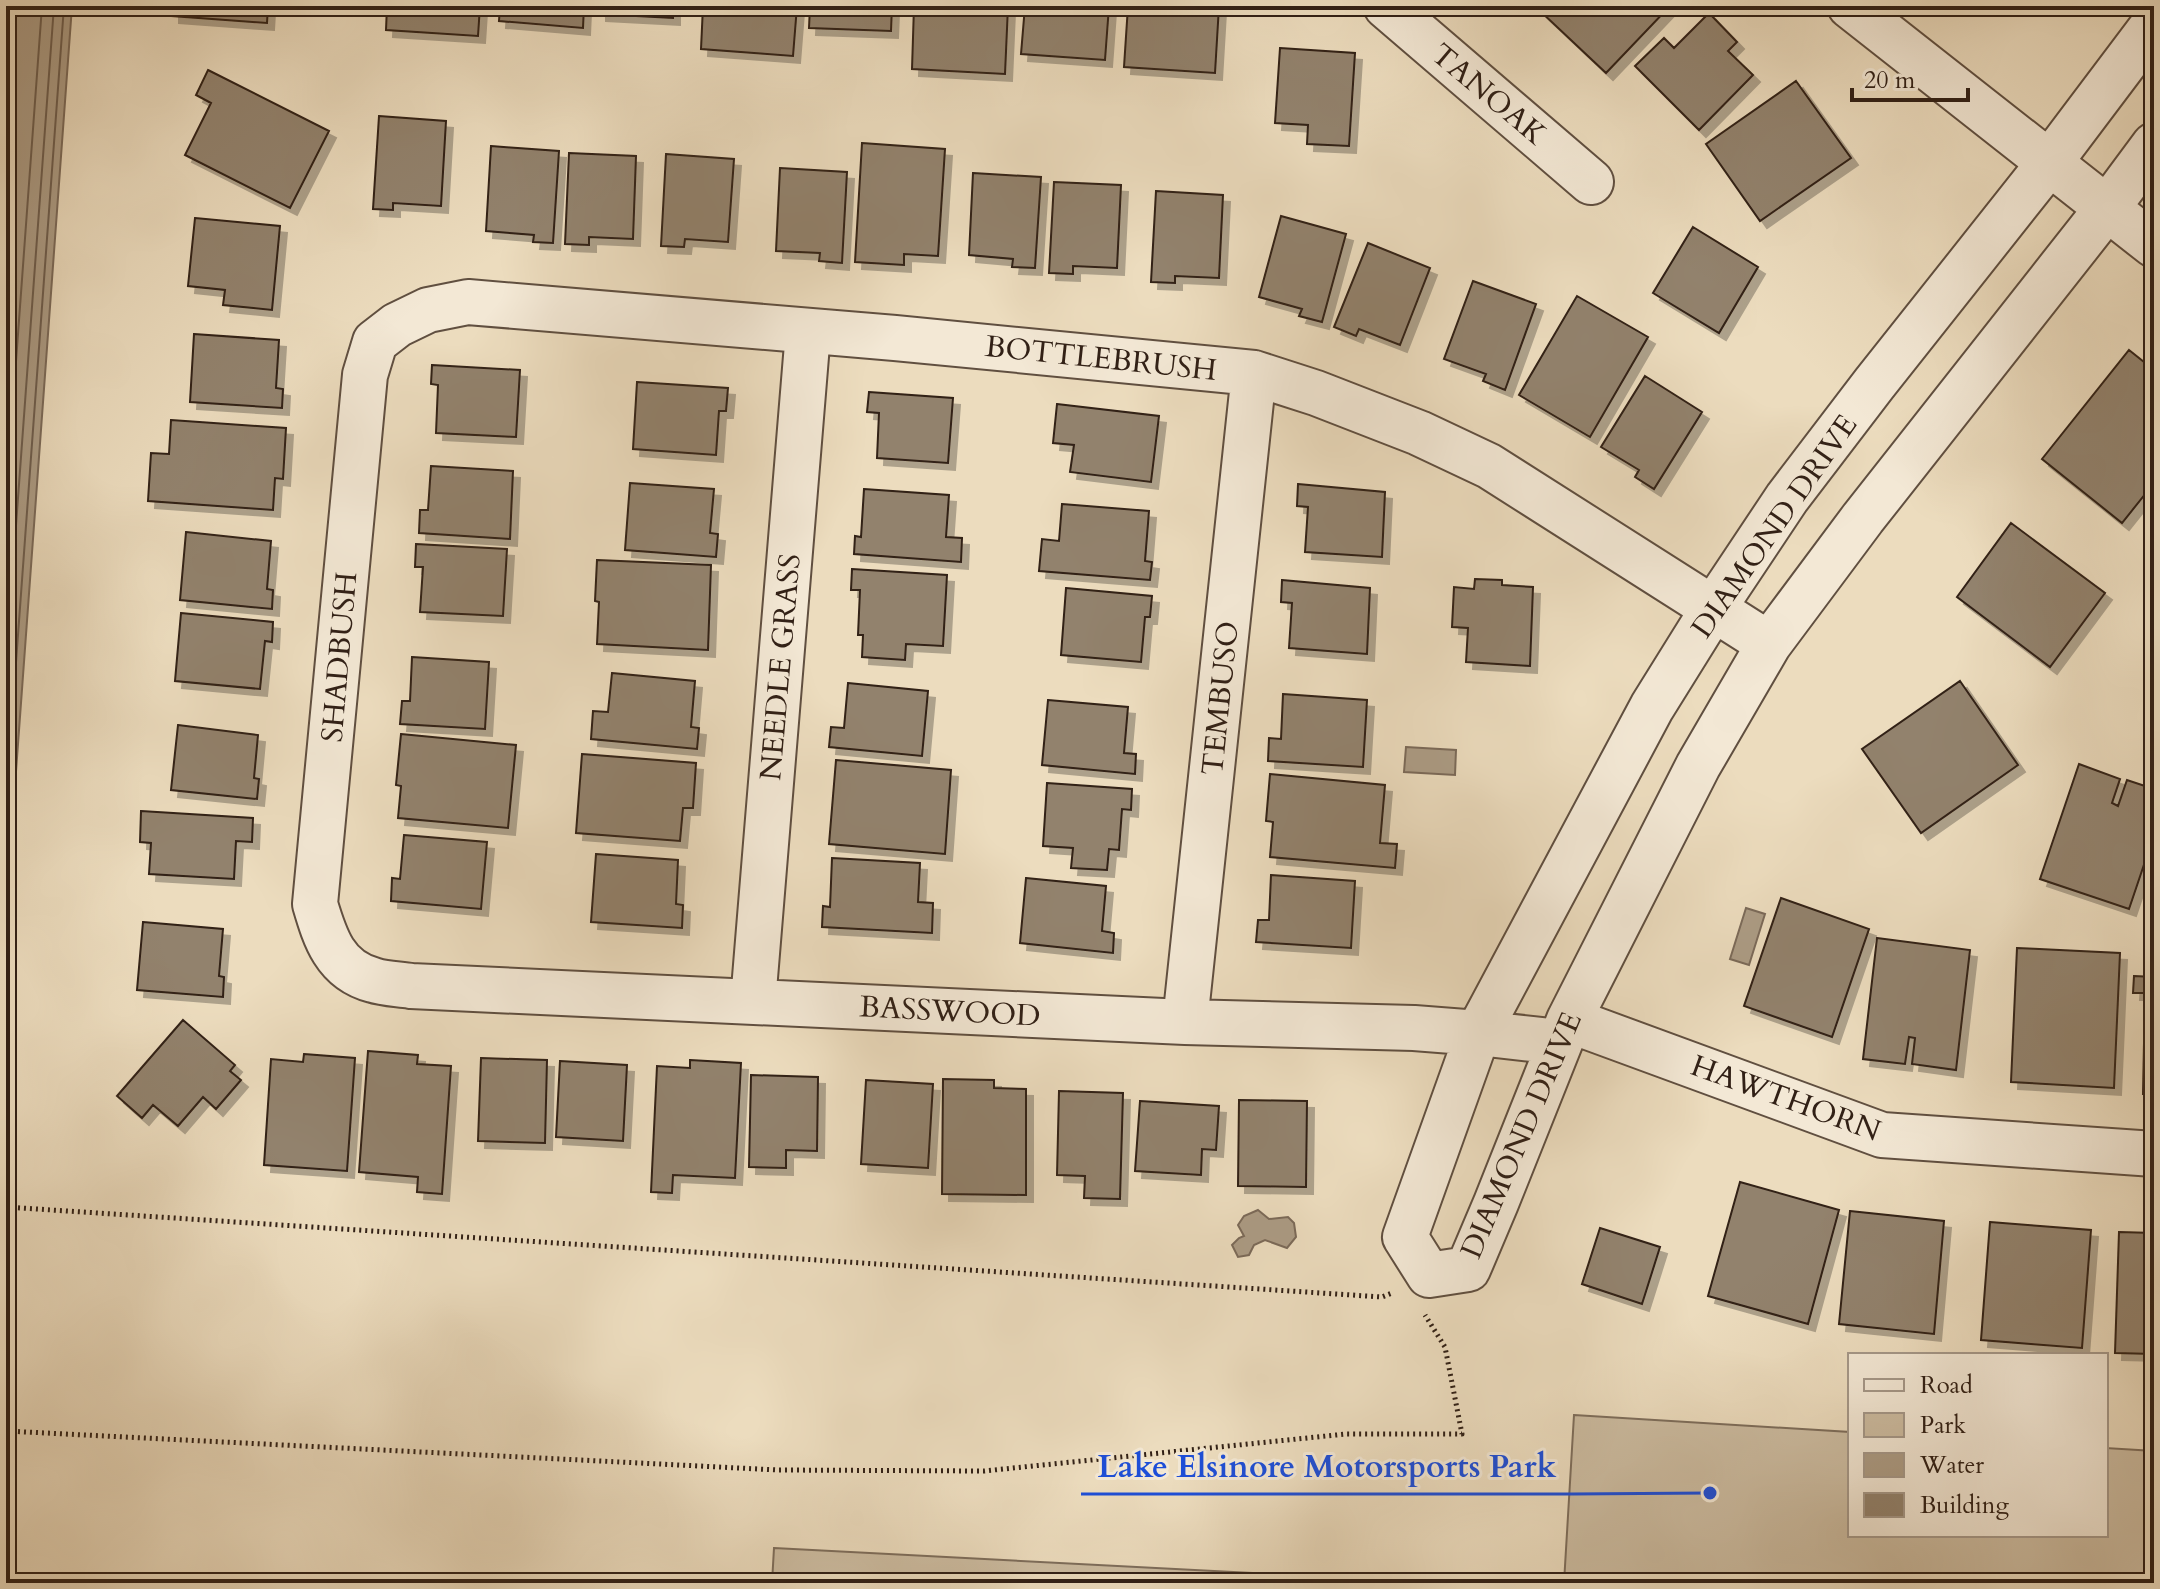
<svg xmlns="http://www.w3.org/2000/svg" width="2160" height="1589" font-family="Cardo,serif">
<defs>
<filter id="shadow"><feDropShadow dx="7" dy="7" stdDeviation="0" flood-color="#0004"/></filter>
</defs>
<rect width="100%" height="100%" fill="#ecdcbe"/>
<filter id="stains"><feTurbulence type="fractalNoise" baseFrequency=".0025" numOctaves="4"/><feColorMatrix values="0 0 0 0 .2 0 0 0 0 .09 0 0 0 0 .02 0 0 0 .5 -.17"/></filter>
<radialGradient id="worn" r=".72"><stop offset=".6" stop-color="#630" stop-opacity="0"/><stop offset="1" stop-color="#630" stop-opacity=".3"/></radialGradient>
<path fill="#ccbca1" stroke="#7e6e5c" stroke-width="2" d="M1574 1415 1850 1432V1535H2106V1448L2154 1451V1583H1564Z
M774 1548 1443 1583H772Z"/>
<path fill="#ac9c85" stroke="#7b6a59" stroke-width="2" d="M6 6H72L6 908Z
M1406 747 1456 750 1455 775 1404 772Z
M1746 908 1765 914 1749 965 1730 959Z
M1258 1210 1269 1219 1288 1217 1294 1223 1296 1237 1287 1248 1265 1240 1254 1245 1249 1255 1238 1257 1232 1245 1239 1238 1244 1236 1238 1225 1244 1216Z"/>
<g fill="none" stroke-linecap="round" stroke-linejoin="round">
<path stroke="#6e5e4e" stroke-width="2" d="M6 498 42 6
M6 662 54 6
M6 799 64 6"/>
</g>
<path fill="#92826d" stroke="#312016" stroke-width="2" filter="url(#shadow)" d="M172 6H268L267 23 172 16Z
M387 6H480L478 36 386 30Z
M500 6H584L583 28 499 21Z
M599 6H673V18L599 14Z
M703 6H797L793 56 701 49Z
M810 6H892L891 31 809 28Z
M914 6H1008L1005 74 912 69Z
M1025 6H1109L1105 60 1021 54Z
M1128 6H1219L1215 73 1124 67Z
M1542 6H1670L1606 73 1539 10Z
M1709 13 1737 42 1728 51 1753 75 1699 130 1635 66 1664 38 1674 48Z
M1280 48 1355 53 1349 146 1307 144 1308 125 1275 123Z
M208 70 329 131 290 208 185 155 211 103 196 95Z
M1796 81 1851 158 1760 221 1706 144Z
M379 116 446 121 441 206 393 203V210L373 209Z
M862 143 945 149 938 256 904 254V265L855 262Z
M491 146 559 151 553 243 533 242 534 235 486 231Z
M569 153 636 156 633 239 589 237V245L565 244Z
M666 154 734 159 728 242 685 239 684 247 661 246Z
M780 168 847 172 842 263 819 261 820 253 776 251Z
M973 173 1041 177 1035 268 1012 267 1013 259 969 255Z
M1054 182 1121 185 1117 268 1073 266V274L1049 273Z
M1156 191 1223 195 1219 278 1175 276V283L1151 282Z
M1281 216 1346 234 1322 322 1299 316 1302 309 1259 297Z
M195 218 280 226 272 310 223 305 225 290 188 286Z
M1693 227 1758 267 1719 333 1653 293Z
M1368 243 1430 268 1400 345 1359 329 1356 336 1334 327Z
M1473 281 1536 304 1505 390 1483 381 1486 374 1444 359Z
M1577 296 1648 337 1590 437 1519 395Z
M194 334 279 340 276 388 283 389 282 408 190 402Z
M2129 350 2154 370V483L2122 523 2042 459Z
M432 365 520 370 516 437 436 433 438 385 431 384Z
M1645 376 1702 412 1654 489 1635 477 1639 470 1601 447Z
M637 382 728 388 726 411H719L716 455 633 449Z
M869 392 953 398 948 463 877 458 879 413 867 412Z
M1057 404 1159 416 1151 482 1070 472 1074 445 1053 443Z
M171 420 286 428 283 479 275 478 273 510 148 501 151 453 169 454Z
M431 466 513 471 510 539 419 533 420 510H428Z
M630 483 714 489 710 533 718 534 716 557 625 550Z
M1298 484 1385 492 1382 557 1305 552 1308 507 1297 506Z
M864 489 949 495 946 537 962 538 961 562 854 554 855 536 861 537Z
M1062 504 1149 511 1145 561 1152 562 1150 580 1039 571 1042 539 1059 541Z
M2011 523 2105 593 2050 667 1957 597Z
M186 532 271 541 267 589 273 590 272 609 180 600Z
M416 544 507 549 503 616 420 612 423 567H415Z
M597 560 711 565 708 650 597 644 599 602 595 601Z
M852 569 947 575 943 646 906 644 905 660 862 657 863 635H858L860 590H851Z
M1475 579 1502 580V585L1533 587 1530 666 1466 662 1468 628 1452 627 1454 587 1474 589Z
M1282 580 1370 588 1367 654 1289 648 1292 603 1281 602Z
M1066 588 1152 596 1150 617H1145L1141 662 1061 655Z
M181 613 273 622 272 642 265 641 260 689 175 681Z
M412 657 489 662 485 729 400 724 402 701H410Z
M612 673 695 681 691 727 699 728 697 749 591 739 593 711 608 712Z
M1960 681 2018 765 1921 833 1862 749Z
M848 683 928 691 922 756 829 747 831 727 844 728Z
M1283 694 1367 700 1363 767 1268 761 1269 738 1281 739Z
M1048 700 1128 707 1124 753 1136 754 1135 774 1042 765Z
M178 725 258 735 254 778 259 779 257 799 171 790Z
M401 734 516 745 508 828 398 818 401 786 396 785Z
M582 754 696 763 693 808H683L680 841 576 833Z
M836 760 951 770 945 854 829 844Z
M2079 764 2120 779 2112 803 2118 806 2127 780 2154 789V835L2129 909 2040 879Z
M1270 774 1385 785 1380 843 1397 844 1395 868 1270 857 1273 822 1266 821Z
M1047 783 1132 789 1131 810 1122 809 1119 850 1109 849 1107 870 1071 868 1073 848 1043 846Z
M141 811 253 818 252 842 236 841 234 879 149 874 151 843 140 842Z
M404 835 487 842 481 909 391 901 392 878 400 879Z
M596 854 678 860 676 904 683 905 682 928 591 922Z
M832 858 920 863 918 902 933 903 932 933 822 927 823 906 830 907Z
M1271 875 1355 881 1351 948 1256 942 1258 920H1269Z
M1026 878 1106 886 1102 931 1114 933 1113 953 1020 943Z
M1781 898 1869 929 1832 1037 1744 1006Z
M143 922 223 929 219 976 224 977 223 997 137 990Z
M1877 938 1970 950 1956 1070 1912 1064 1915 1038 1909 1037 1905 1064 1863 1059Z
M2017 948 2120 953 2114 1088 2011 1082Z
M2134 976 2154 977V1094H2143L2145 993H2133Z
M183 1020 235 1065 230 1071 241 1080 216 1109 203 1097 178 1126 153 1105 142 1118 117 1096Z
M368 1051 418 1055 417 1064 451 1066 442 1194 417 1192 418 1177 359 1172Z
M304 1054 355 1058 347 1171 264 1165 271 1059 303 1062Z
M481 1058 547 1060 545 1143 478 1141Z
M690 1060 741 1063 735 1178 673 1175 672 1193 651 1192 657 1066 690 1068Z
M560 1061 627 1065 623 1141 556 1137Z
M751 1075 818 1077 817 1151 786 1150V1168L749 1167Z
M943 1079 994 1080V1088L1026 1089V1195L942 1194Z
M866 1080 933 1084 928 1168 861 1164Z
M1059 1091 1123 1093 1120 1199 1084 1198 1085 1176 1057 1175Z
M1239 1100 1307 1101 1306 1187 1238 1186Z
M1140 1101 1219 1106 1216 1150 1202 1149 1201 1175 1135 1171Z
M1740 1182 1839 1210 1808 1324 1708 1296Z
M1850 1211 1944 1221 1934 1334 1839 1324Z
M1990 1222 2091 1230 2082 1348 1981 1340Z
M1600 1228 1660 1247 1642 1304 1582 1284Z
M2119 1232 2154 1233V1354L2115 1353Z"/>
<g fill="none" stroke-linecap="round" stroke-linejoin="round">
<g stroke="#604f40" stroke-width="48">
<path id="minor" d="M1386 6 1591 182
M1850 6 2154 245
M2154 24 2050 162 1874 384 1787 498 1713 609 1652 707 1478 1033 1405 1237 1429 1275 1468 1269 1496 1203 1569 1020 1698 766 1769 644 1863 518 2108 207 2154 145
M753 1002 808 332
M1569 1020 1882 1135 2154 1154
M1185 1022 1254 373
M1560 1042 1478 1033 1414 1028 1185 1022 411 986C399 984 385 984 373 980 335 970 325 938 315 904L365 375 375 342 397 325 428 310 468 302 895 338 1254 373 1316 393 1419 433 1489 466 1769 644"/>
</g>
<path stroke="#312016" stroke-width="5" stroke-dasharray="2 4" stroke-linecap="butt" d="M6 1207 1382 1297 1392 1293
M6 1431 778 1470 984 1471 1346 1434H1462L1445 1347 1425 1315"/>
<use href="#minor" stroke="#f3e8d5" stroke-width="44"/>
</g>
<g text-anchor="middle" stroke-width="6" stroke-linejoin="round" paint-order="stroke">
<g font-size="30" fill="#312016" stroke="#f3e8d5">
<text transform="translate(1489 94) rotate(40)" y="10">TANOAK</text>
<text transform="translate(1101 358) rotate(6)" y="10">BOTTLEBRUSH</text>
<text transform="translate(1774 526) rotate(-55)" y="10">DIAMOND DRIVE</text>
<text transform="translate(339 657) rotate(-85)" y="10">SHADBUSH</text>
<text transform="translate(780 667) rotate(-85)" y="10">NEEDLE GRASS</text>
<text transform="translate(1220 698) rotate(-84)" y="10">TEMBUSO</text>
<text transform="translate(950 1011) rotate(3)" y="10">BASSWOOD</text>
<text transform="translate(1786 1098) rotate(20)" y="10">HAWTHORN</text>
<text transform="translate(1521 1135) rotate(-67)" y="10">DIAMOND DRIVE</text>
</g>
</g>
<path fill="none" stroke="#1d4ed8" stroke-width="3" d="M1710 1493L1572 1494H1081"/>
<circle fill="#1d4ed8" stroke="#f3e8d5" stroke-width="3" cx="1710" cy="1493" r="8"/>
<g font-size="32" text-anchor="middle" font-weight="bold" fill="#1d4ed8" stroke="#f3e8d5" stroke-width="6" stroke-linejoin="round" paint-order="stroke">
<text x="1327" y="1477">Lake Elsinore Motorsports Park</text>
</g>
<rect width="2160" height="1589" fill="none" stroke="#ecdcbe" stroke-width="32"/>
<rect x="8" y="8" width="2144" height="1573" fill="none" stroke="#312016" stroke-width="4"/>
<rect x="16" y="16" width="2128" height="1557" fill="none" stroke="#312016" stroke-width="2"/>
<rect x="1848" y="1353" width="260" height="184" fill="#f3e8d5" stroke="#a59889" stroke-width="2"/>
<rect x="1864" y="1379" width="40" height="12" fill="#f3e8d5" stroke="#a59889" stroke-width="2"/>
<text x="1920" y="1393" font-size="24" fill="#312016">Road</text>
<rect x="1864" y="1413" width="40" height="24" fill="#ccbca1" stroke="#a59889" stroke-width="2"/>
<text x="1920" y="1433" font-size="24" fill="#312016">Park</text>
<rect x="1864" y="1453" width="40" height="24" fill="#ac9c85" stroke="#a59889" stroke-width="2"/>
<text x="1920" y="1473" font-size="24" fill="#312016">Water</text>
<rect x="1864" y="1493" width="40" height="24" fill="#92826d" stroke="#a59889" stroke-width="2"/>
<text x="1920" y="1513" font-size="24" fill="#312016">Building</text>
<path d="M1852 88v12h116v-12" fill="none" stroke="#312016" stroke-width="4"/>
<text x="1864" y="88" font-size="24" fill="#312016" stroke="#f3e8d5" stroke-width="6" paint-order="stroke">20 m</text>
<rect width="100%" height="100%" filter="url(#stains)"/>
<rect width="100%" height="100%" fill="url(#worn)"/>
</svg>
